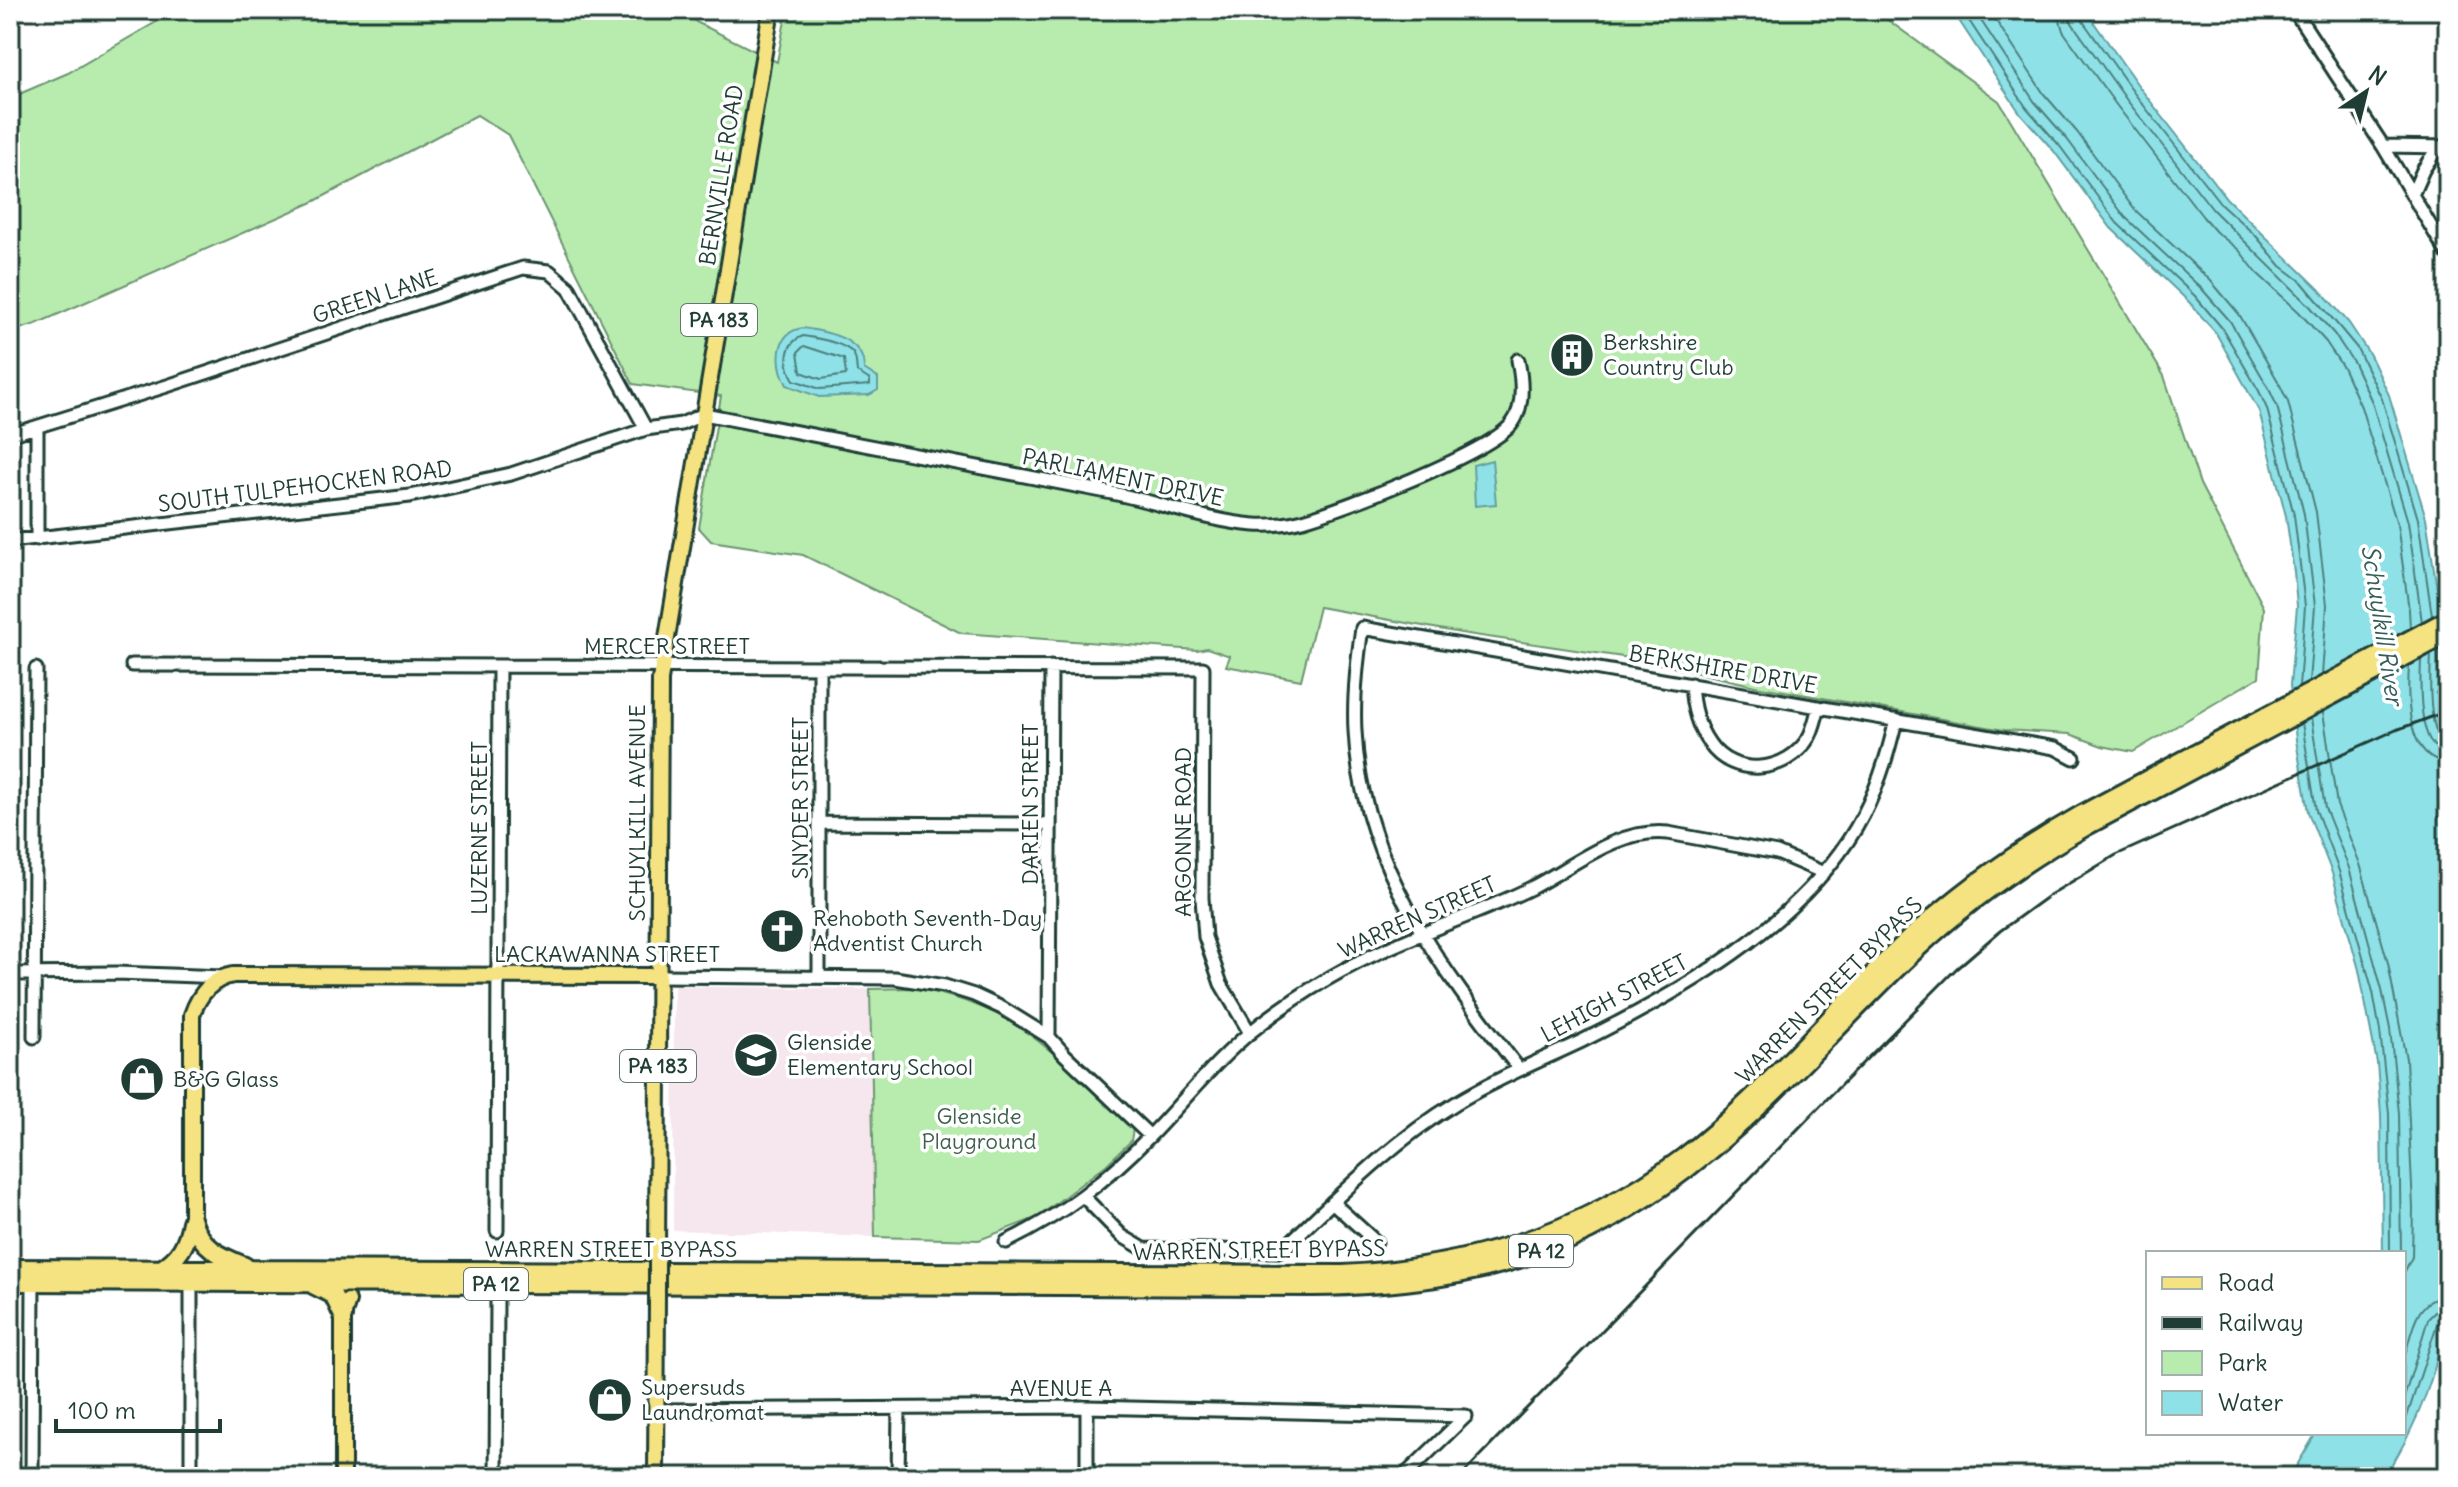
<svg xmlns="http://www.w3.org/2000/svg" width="2458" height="1487" font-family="Delius,sans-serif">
<rect width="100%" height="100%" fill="#fff"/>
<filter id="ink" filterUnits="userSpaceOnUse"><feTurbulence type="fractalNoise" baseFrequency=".0125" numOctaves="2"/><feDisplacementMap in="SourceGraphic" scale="16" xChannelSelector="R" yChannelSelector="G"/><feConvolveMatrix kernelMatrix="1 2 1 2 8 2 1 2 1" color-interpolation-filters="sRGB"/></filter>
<g filter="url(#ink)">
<path fill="#f6e6ee" d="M674 986 870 989 875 1237 673 1230Z"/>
<path fill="#b8ecae" stroke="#6c9471" stroke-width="2" d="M177 10H688L696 22 777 62 787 10H1874L1999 101 2164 376 2200 484 2264 608 2259 677 2133 752 2102 746 2070 734 2004 730 1755 686 1643 660 1461 633 1319 607 1301 680 1226 666 1230 656 1207 648 1197 650 961 633 803 555 711 541 699 528 721 396 633 384 508 135 477 115 315 201 36 324 10 332V98L68 73Z
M915 988C939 993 963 999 986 1009 1043 1034 1088 1087 1133 1129L1131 1141 1106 1165 1038 1217 979 1240 875 1237 870 989Z"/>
<path fill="#8fe1e8" stroke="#629fa0" stroke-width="2" d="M1952 10H2085L2140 88 2227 199 2322 292 2349 323 2370 355 2389 395 2426 518 2440 608 2439 693 2448 762V1303C2441 1363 2418 1427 2384 1477H2290L2316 1433H2404V1253H2383L2381 1114 2377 1063 2359 970 2332 873 2308 812 2296 740 2290 685 2297 606 2294 572 2286 516 2259 411 2216 333 2189 302 2111 228 2053 150 2020 113Z
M803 328C828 332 864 338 864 369L878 378V390L869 395 819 397 787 385C776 365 774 332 803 328Z
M1492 460 1496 504 1475 506 1473 465Z"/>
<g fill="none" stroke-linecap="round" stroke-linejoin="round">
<path stroke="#4c7f7c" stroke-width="2" d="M1962 10 2026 107 2059 145 2117 223 2195 296 2222 328 2259 391 2267 409 2294 515 2305 606 2299 687
M1974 10 2034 101 2067 139 2125 217 2202 289 2230 321 2268 387 2277 406 2304 514 2315 606 2309 682
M1989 10 2044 94 2077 132 2134 209 2210 280 2239 314 2278 381 2288 402 2316 512 2327 605 2322 675
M2057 10 2063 31 2117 106 2203 217 2216 232 2239 250 2257 273 2299 312 2326 342 2344 369 2361 407 2397 524 2409 610 2410 628
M2069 10 2072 23 2126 99 2213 210 2308 304 2335 335 2354 363 2372 402 2408 522 2422 622
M2079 10 2080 17 2134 93 2221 204 2256 236 2281 266 2301 281 2357 348 2382 399 2418 519 2432 616
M803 336C817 338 843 342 853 353 857 359 856 366 857 372L870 380V385L820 389 794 380C784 364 784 343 803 336Z
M804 346 844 359 846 375 821 379 801 372 798 352Z
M2431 654C2430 676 2428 721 2440 738L2448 740
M2421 660C2420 682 2419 730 2434 746L2448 750
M2409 666C2407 698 2406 760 2448 762
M2323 712 2337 805 2360 864 2388 963 2406 1059 2413 1208 2412 1257 2404 1273
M2311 718 2325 808 2349 868 2382 990 2390 1029 2399 1113 2401 1253
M2302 723 2316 810 2339 871 2373 992 2380 1031 2389 1113 2390 1253
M2404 1359C2412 1333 2414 1298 2448 1296
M2404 1398 2428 1319 2436 1311 2448 1308
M2404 1426 2437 1324 2441 1319 2448 1318"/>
<path stroke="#629fa0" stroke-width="3" d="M2436 693 2448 692"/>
<g stroke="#1f3d34" stroke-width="17">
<path id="minor" d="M2294 10 2383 146 2448 255
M2383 146 2448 147
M2412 195 2423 170 2438 147
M10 435 167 386 523 268 549 271 569 288 646 429
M37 539V428
M10 541 410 496 511 474 646 429 681 424 704 414C838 440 973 466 1107 492 1156 501 1205 521 1255 525 1271 526 1287 524 1303 520 1345 508 1484 455 1511 425 1525 408 1522 380 1518 360
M132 665 1203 668 1202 898 1205 937 1221 984 1250 1033
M1691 684C1692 704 1697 726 1709 743 1733 779 1788 773 1809 737 1814 728 1816 716 1819 707
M819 823 1050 824
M10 974 117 973 223 977
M658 976 895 978 945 986 974 995 1002 1008 1049 1037 1065 1055 1150 1136
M819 977V667
M34 1037 36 669
M1049 1037 1051 667
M1519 1069C1441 968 1361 864 1355 731 1353 696 1357 662 1362 628L2055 748 2074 758
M1084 1197 1122 1236 1144 1249 1281 1251C1337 1198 1390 1143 1456 1103 1497 1078 1540 1061 1582 1041 1681 992 1798 926 1856 828 1876 794 1887 758 1896 720
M1332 1202 1376 1242
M497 1231 499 666
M1006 1242C1064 1214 1106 1181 1151 1135 1184 1101 1215 1061 1252 1031 1294 997 1342 968 1391 947 1437 926 1485 911 1531 888 1574 866 1617 828 1668 833L1777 853 1824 873
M656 1410 1087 1407 1466 1416
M32 1477 33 1282
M191 1477V1282
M496 1477 497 1301
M898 1477 899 1409
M1087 1477V1407
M1403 1477 1466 1416"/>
</g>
<g stroke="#1f3d34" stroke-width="20">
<path id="major" d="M192 1219V1015C199 994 211 979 233 975L658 976
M657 1257 660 680 771 10
M343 1477V1316L348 1301
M656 1477 657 1295"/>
</g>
<g stroke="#1f3d34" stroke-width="22">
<path id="highway" d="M192 1219C200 1247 220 1256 245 1266
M10 1268 1343 1274C1467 1268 1580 1234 1681 1159 1766 1095 1833 1009 1911 937 1964 889 2020 849 2082 814L2448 619
M161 1269C180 1257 187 1244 191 1222
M10 1282 1313 1287C1394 1286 1474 1278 1550 1248 1706 1187 1800 1059 1917 949 1969 900 2027 860 2089 825L2448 634
M313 1285 333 1295 343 1316"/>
</g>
<use href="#minor" stroke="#fff" stroke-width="11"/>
<use href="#major" stroke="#f5e382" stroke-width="14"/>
<use href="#highway" stroke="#f5e382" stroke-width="16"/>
<path stroke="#1f3d34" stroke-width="3" d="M1460 1477 1828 1098 1956 969 2000 931 2048 896 2116 855 2396 730 2448 711"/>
<g stroke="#1f3d34" stroke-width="20" stroke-linecap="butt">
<path id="major-bridge" d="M657 1295V1257"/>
</g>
<use href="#major-bridge" stroke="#f5e382" stroke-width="14"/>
</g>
</g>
<defs>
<g id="building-disc" transform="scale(2.3)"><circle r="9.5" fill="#1f3d34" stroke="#fff"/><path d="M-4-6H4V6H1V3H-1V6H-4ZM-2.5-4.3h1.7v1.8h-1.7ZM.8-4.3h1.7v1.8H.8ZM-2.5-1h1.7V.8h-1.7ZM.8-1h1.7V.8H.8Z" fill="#fff"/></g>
<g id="church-disc" transform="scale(2.3)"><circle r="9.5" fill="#1f3d34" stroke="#fff"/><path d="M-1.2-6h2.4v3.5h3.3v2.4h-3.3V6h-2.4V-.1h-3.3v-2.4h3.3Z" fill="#fff"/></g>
<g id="school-disc" transform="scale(2.3)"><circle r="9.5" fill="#1f3d34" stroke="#fff"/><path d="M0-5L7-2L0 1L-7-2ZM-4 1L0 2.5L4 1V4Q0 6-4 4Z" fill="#fff"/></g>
<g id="shop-disc" transform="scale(2.3)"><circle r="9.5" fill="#1f3d34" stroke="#fff"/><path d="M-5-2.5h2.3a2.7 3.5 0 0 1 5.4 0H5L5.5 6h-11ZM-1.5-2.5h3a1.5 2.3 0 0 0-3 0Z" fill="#fff"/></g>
</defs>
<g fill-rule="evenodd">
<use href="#building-disc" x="1572" y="355"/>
<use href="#church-disc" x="782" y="931"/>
<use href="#school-disc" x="756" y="1055"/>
<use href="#shop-disc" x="142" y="1079"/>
<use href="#shop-disc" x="610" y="1400"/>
</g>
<g text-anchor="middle" stroke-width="7" stroke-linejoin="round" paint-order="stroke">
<g fill="#fff" stroke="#627771" stroke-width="2">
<rect x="681" y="304" width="76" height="32" rx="6"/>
<rect x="620" y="1050" width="76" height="32" rx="6"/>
<rect x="1509" y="1235" width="64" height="32" rx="6"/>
<rect x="464" y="1268" width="64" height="32" rx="6"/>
</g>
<g font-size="20" font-weight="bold" fill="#1f3d34">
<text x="719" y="327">PA 183</text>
<text x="658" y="1073">PA 183</text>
<text x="1541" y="1258">PA 12</text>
<text x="496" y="1291">PA 12</text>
</g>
<g font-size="22" fill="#1f3d34" stroke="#fff">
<text transform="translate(721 175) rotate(-81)" y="8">BERNVILLE ROAD</text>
<text transform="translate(375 296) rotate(-18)" y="8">GREEN LANE</text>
<text transform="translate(1123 477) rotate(12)" y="8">PARLIAMENT DRIVE</text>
<text transform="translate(305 486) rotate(-7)" y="8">SOUTH TULPEHOCKEN ROAD</text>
<text x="667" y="654">MERCER STREET</text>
<text transform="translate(1723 669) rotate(10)" y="8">BERKSHIRE DRIVE</text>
<text transform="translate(800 798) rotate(-90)" y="8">SNYDER STREET</text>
<text transform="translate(1030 804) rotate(-90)" y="8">DARIEN STREET</text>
<text transform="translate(637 813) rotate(-90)" y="8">SCHUYLKILL AVENUE</text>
<text transform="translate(479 828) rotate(-90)" y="8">LUZERNE STREET</text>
<text transform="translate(1183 832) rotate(-90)" y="8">ARGONNE ROAD</text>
<text transform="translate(1417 917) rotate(-24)" y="8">WARREN STREET</text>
<text x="607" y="962">LACKAWANNA STREET</text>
<text transform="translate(1829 990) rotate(-45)" y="8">WARREN STREET BYPASS</text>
<text transform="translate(1614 998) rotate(-28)" y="8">LEHIGH STREET</text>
<text x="611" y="1257">WARREN STREET BYPASS</text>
<text transform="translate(1259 1250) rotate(-1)" y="8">WARREN STREET BYPASS</text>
<text x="1061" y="1396">AVENUE A</text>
</g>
<g font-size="22" fill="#1f3d34" stroke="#fff" text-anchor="start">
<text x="1603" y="350">Berkshire<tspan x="1603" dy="25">Country Club</tspan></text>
<text x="813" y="926">Rehoboth Seventh-Day<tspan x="813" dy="25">Adventist Church</tspan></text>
<text x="787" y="1050">Glenside<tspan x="787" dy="25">Elementary School</tspan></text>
<text x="173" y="1087">B&amp;G Glass</text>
<text x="641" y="1395">Supersuds<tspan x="641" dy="25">Laundromat</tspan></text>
</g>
<g font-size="22" fill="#3e604c" stroke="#fff">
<text x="979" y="1124">Glenside<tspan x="979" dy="25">Playground</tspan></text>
</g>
<g font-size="24" font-style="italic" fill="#355e58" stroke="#fff">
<text transform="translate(2382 625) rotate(81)" y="8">Schuylkill River</text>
</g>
</g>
<rect width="2458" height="1487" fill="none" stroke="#fff" stroke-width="40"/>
<rect x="20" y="20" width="2418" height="1447" fill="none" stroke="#1f3d34" stroke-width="3" filter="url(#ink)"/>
<rect x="2146" y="1251" width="260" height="184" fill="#ffffff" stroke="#a5b1ae" stroke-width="2"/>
<rect x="2162" y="1277" width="40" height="12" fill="#f5e382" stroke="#a5b1ae" stroke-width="2"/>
<text x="2218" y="1291" font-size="24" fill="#1f3d34">Road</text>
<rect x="2162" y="1317" width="40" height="12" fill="#1f3d34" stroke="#a5b1ae" stroke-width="2"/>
<text x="2218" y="1331" font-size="24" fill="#1f3d34">Railway</text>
<rect x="2162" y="1351" width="40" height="24" fill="#b8ecae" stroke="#a5b1ae" stroke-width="2"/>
<text x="2218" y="1371" font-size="24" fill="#1f3d34">Park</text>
<rect x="2162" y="1391" width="40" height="24" fill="#8fe1e8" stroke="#a5b1ae" stroke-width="2"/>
<text x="2218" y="1411" font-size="24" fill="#1f3d34">Water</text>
<g transform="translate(2366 92) rotate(35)" stroke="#ffffff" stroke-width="6" paint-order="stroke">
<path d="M0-6L14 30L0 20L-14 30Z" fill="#1f3d34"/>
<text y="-12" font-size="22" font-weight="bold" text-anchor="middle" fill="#1f3d34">N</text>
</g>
<path d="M56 1419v12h164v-12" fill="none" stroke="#1f3d34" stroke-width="4"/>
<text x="68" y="1419" font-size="24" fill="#1f3d34" stroke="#ffffff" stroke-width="6" paint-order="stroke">100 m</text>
</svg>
